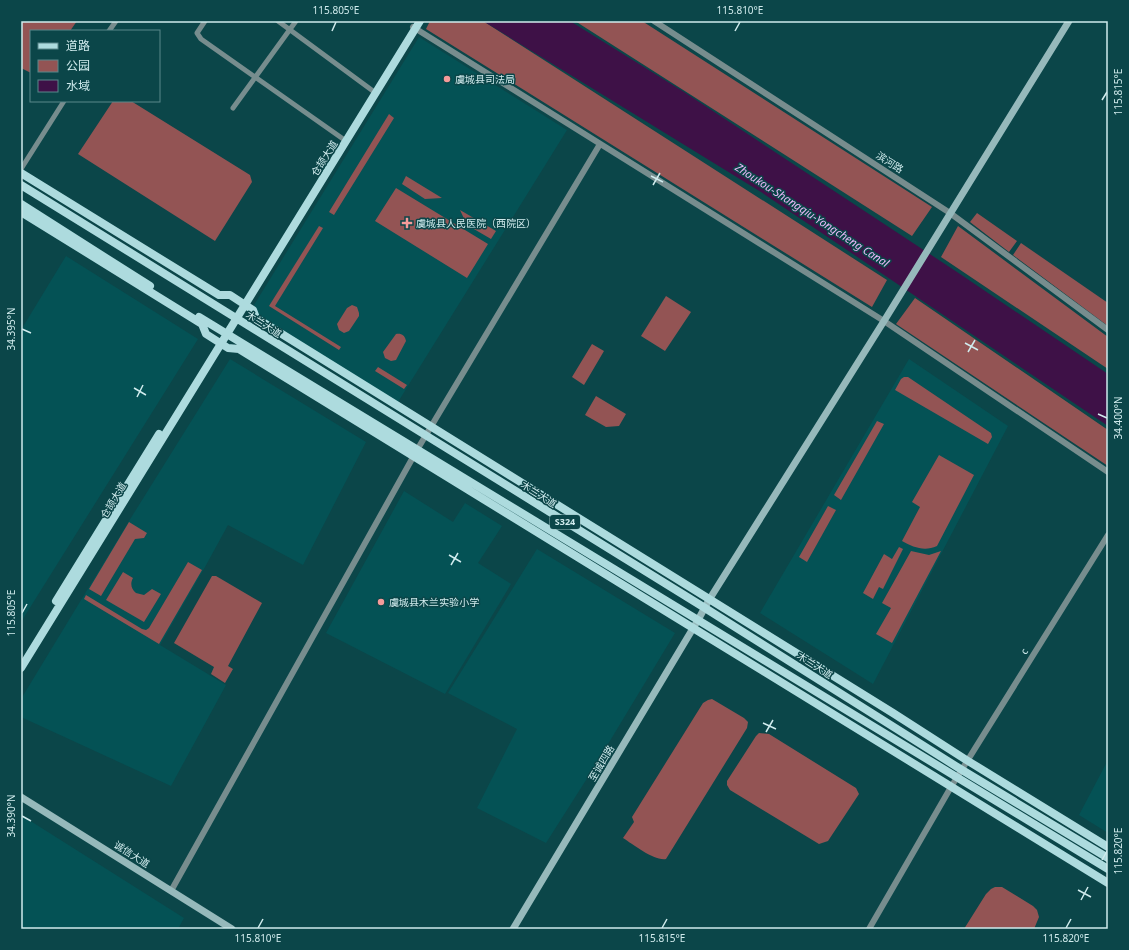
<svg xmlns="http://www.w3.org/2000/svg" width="1129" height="950" font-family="'Noto Sans','Noto Sans SC',sans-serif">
<rect width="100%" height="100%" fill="#0b4649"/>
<path fill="#045255" d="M419 37 567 130 398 402 258 316 254 305Z
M66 256 198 339 21 622V330Z
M230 359 366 442 303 565 228 525 205 567 160 645 226 685 171 786 21 717V699L129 521Z
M909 359 1008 426 873 684 760 613Z
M404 491 453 522 465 503 502 526 478 563 511 584 445 694 326 633Z
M537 549 675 633 593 769 546 843 477 808 517 729 448 693Z
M1108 760V833L1079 815Z
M21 815 184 918 178 929H21Z"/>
<path fill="#935454" d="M21 21H77L70 31H31V73L21 68Z
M430 21H483L887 280 872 307 426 29Z
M575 21H642L932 207 912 236Z
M113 101H131L250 175 252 182 215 241 78 154Z
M389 114 394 118 334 215 329 212Z
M406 176 442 198 425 199 402 184Z
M396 188 488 244 467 278 375 221Z
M460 210 496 231 491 239 467 225Z
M977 213 1017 241 1009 252 970 222Z
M319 226 323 228 275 306 341 347 339 350 269 306Z
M958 226 1108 337V369L941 257Z
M1021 243 1108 303V326L1013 255Z
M666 296 691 312 665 351 641 336Z
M915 298 1108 430V466L896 324Z
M352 305 357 307 359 313V316L349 331 344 333 339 330 337 324 347 308Z
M396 334C401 333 405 335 406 341L396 360 391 361 385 358 383 352Z
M592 344 604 351 584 385 572 377Z
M378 367 407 385 404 389 375 371Z
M904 377H908L991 433 992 437 988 444 895 390 901 379Z
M596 396 626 414 619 426 606 427 585 415Z
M877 421 884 424 841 500 834 495Z
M939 455 974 475 937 546C924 552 913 547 902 541L920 507 912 502Z
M828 506 836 510 807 562 799 557Z
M129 522 147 533 144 538 135 539 101 596 89 589Z
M899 547 903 549 883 589 879 587 873 599 863 593 884 554 892 559Z
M911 551 929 555 941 551 892 643 876 634 891 608 882 603Z
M188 562 202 570 159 644 84 599 86 595 142 629 146 630 149 628Z
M123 572 133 578C130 583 131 589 136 593L144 595 152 589 161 594 144 622 106 600Z
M212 576H216L262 603 228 666 233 669 225 683 211 674 214 667 174 643Z
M712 699 744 718 748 722 747 728 666 859C654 861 634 845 623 838L634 822 632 817 703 703 708 700Z
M759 733 769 734 856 788 859 794 828 841 819 844 730 790 727 785V781L756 736Z
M995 887H1002L1033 906 1037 910 1039 917 1034 929H964L986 894 991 889Z"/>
<path fill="#3e1147" d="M483 21H570L684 92 957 272 1108 374V426L761 192Z"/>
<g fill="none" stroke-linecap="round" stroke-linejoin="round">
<path stroke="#778d8e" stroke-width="5" d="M205 21 197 33 201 39 346 141
M278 21 373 91
M109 31 116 21
M233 108 296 21
M21 169 64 101"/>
<path stroke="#778d8e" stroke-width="6" d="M654 21 950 213 1108 330
M413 27 884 321 1108 472
M171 891 417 450 600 144
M869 929 951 787 1108 535"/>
<path stroke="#96b9bb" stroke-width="7" d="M21 797 232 929
M513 929 698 620 709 600 884 321 1069 21"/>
<path stroke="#addbde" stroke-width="8" d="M21 173 219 295H230L253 310 256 318 893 713 968 761 1108 847
M21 185 705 608 962 770 1108 858
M21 204 150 286
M21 212 202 324 206 334 228 348 239 349C529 526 818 706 1108 883
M199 317 1108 869
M56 601 159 434
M21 668 420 21"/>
</g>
<path fill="none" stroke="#d0ebed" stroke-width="1.5" d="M332 31 336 22M735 31 740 22M1102 100 1107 92M651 176 663 182M653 185 660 173M22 329 31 333M965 343 978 350M968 352 975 340M134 388 146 395M137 397 143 385M1098 414 1107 418M449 555 461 562M451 565 458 553M22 613 27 604M763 723 776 729M766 732 773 720M22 816 31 821M1102 860 1107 851M1078 890 1091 897M1081 900 1088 887M258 928 263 919M662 928 667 919M1066 928 1071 919"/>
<g fill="#f59b9a" stroke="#0b4649" stroke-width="1.5">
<circle cx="447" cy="79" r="4"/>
<path d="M405 217h4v4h4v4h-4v4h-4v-4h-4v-4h4z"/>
<circle cx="381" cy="602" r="4"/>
</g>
<g text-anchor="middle" stroke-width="3" stroke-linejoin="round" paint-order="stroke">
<rect fill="#0b4649" stroke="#95babc" stroke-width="1" x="550" y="515" width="30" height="14" rx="3"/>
<g font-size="9" font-weight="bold" fill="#d0ebed">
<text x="565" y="525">S324</text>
</g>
<g font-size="10" fill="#d0ebed" stroke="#0b4649" text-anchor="start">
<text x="455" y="83">虞城县司法局</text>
<text x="416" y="227">虞城县人民医院（西院区）</text>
<text x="389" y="606">虞城县木兰实验小学</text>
</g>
<g font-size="10" fill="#d0ebed" stroke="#0b4649">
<text transform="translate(324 158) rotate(-58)" y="4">仓颉大道</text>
<text transform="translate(890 162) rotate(33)" y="4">滨河路</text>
<text transform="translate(264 324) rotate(32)" y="4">木兰大道</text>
<text transform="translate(539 494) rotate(32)" y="4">木兰大道</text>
<text transform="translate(113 500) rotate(-59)" y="4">仓颉大道</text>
<text transform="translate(1024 651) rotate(-58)" y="4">c</text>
<text transform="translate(815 665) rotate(32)" y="4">木兰大道</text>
<text transform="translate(601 763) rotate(-59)" y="4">至诚四路</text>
<text transform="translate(132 854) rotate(32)" y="4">诚信大道</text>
</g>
<g font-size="11" font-style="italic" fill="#f1bafd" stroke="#0b4649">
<text transform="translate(812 215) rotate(33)" y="4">Zhoukou-Shangqiu-Yongcheng Canal</text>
</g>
</g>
<rect width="1129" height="950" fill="none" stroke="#0b4649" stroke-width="44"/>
<rect x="30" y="30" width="130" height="72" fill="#0b4649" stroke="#5a888b"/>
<rect x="38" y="43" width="20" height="6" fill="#addbde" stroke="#5a888b"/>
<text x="66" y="50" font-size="12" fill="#d0ebed">道路</text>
<rect x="38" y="60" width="20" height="12" fill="#935454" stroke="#5a888b"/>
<text x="66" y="70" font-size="12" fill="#d0ebed">公园</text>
<rect x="38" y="80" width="20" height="12" fill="#3e1147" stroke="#5a888b"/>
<text x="66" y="90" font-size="12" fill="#d0ebed">水域</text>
<rect x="22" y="22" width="1085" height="906" fill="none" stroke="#d0ebed" stroke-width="1.5"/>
<g font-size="10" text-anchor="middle" fill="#d0ebed">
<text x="336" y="14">115.805°E</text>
<text x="740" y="14">115.810°E</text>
<text transform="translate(1118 92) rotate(-90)" y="4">115.815°E</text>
<text transform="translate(11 329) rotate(-90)" y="4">34.395°N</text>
<text transform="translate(1118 418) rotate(-90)" y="4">34.400°N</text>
<text transform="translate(11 613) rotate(-90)" y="4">115.805°E</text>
<text transform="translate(11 816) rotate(-90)" y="4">34.390°N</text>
<text transform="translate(1118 851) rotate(-90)" y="4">115.820°E</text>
<text x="258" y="942">115.810°E</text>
<text x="662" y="942">115.815°E</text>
<text x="1066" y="942">115.820°E</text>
</g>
</svg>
